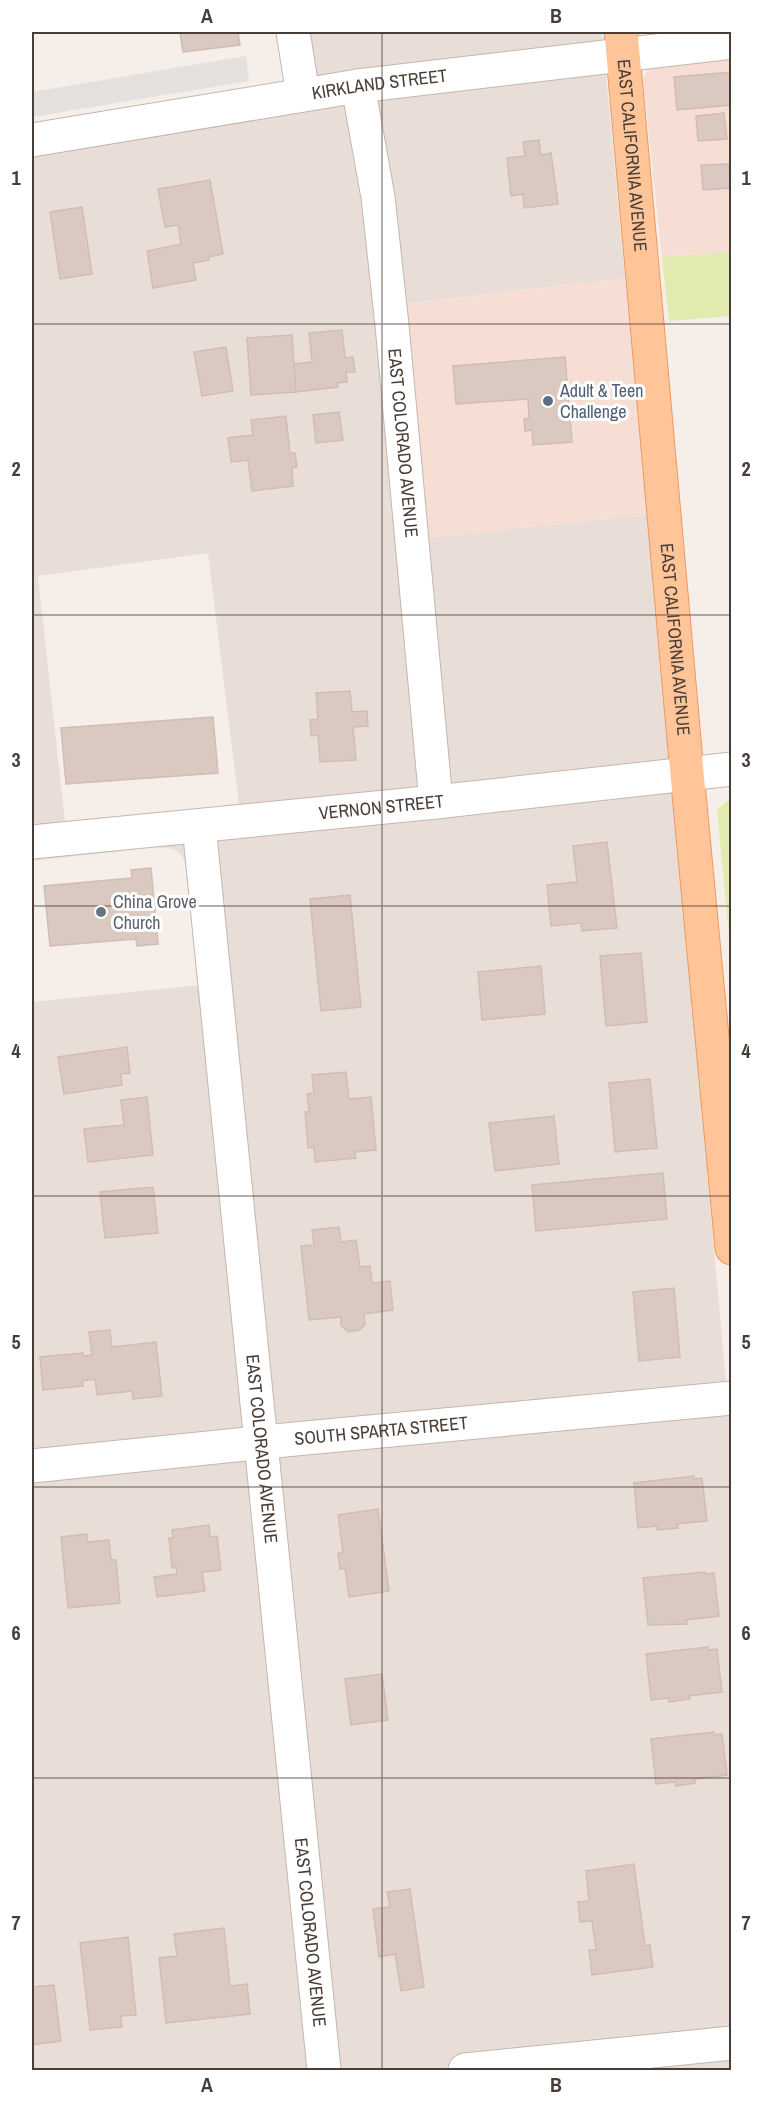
<svg xmlns="http://www.w3.org/2000/svg" width="763" height="2102" font-family="'Archivo Narrow',sans-serif">
<rect width="100%" height="100%" fill="#f5eee9"/>
<path fill="#e9ded7" fill-rule="evenodd" d="M307 32H602L625 278 380 307 403 540 648 515 731 1438V2070H32V1002L200 985 188 870 181 854 174 849 155 847 32 861V154L304 105ZM208 553 239 805 65 822 38 576Z"/>
<path fill="#f7ded4" d="M731 55V252L662 257 643 80 651 64Z
M625 278 648 515 421 538 400 305Z"/>
<path fill="#e1ebb0" d="M731 252V316L669 321 662 257Z
M731 798V958L717 809Z"/>
<path fill="#e3e0de" d="M246 56 249 81 32 117V92Z"/>
<path fill="#dac9c1" stroke="#d3bcb1" stroke-width="1.5" d="M180 32H238L240 45 183 52Z
M732 72V105L677 110 674 77Z
M724 113 727 139 698 141 696 116Z
M539 140 541 155 551 153 558 204 524 208 523 194 511 196 507 158 525 156 523 142Z
M729 164 731 188 703 190 701 165Z
M210 180 223 254 208 257 209 260 193 263 196 280 153 288 147 251 181 244 178 225 165 227 158 189Z
M82 207 92 274 60 279 50 212Z
M342 330 345 358 353 357 355 372H346L347 382 337 383 338 387 296 392 294 364 312 362 309 333Z
M292 335 296 392 251 395 247 338Z
M226 347 233 391 202 396 194 352Z
M565 357 572 442 533 445 532 430 525 431 524 419 529 418 528 399 456 404 453 366Z
M339 412 343 440 316 443 313 415Z
M286 416 290 453H295L297 467 292 468 293 486 252 491 248 460 231 462 228 438 253 435 251 420Z
M350 691 352 712 367 711 368 726 353 727 356 760 320 762 318 735 311 736 310 720 318 719 316 693Z
M213 717 218 773 66 784 61 728Z
M607 842 617 928 582 931 581 923 551 926 547 885 577 882 573 846Z
M151 868 158 944 137 946 136 939 50 946 44 886 132 878 131 870Z
M350 895 361 1007 321 1011 310 899Z
M641 953 647 1022 606 1026 600 956Z
M541 966 545 1014 482 1020 478 972Z
M127 1047 130 1073 121 1074 122 1085 64 1094 58 1057Z
M346 1072 349 1099 371 1097 376 1150 355 1152 356 1158 315 1162 314 1147 308 1148 305 1112H309L307 1094 314 1093 312 1075Z
M650 1079 657 1148 615 1152 609 1083Z
M147 1097 153 1155 88 1162 84 1129 124 1125 121 1100Z
M554 1116 559 1164 495 1171 489 1123Z
M663 1173 667 1219 536 1231 532 1185Z
M153 1187 158 1233 105 1238 100 1192Z
M339 1227 341 1242 356 1240 360 1267 370 1266 372 1283 390 1281 393 1310 364 1314 365 1325 359 1330 348 1332 341 1325V1317L309 1320 301 1246 314 1245 312 1230Z
M674 1288 680 1357 639 1361 633 1292Z
M110 1330 112 1347 156 1342 162 1396 133 1399 132 1391 97 1395 95 1379 82 1381 83 1386 43 1390 40 1357 83 1353V1356L92 1355 89 1332Z
M694 1476V1479L702 1478 707 1521 677 1524 678 1528 657 1530V1526L638 1528 634 1483Z
M378 1509 389 1591 349 1597 345 1568 340 1569 338 1553H343L338 1515Z
M209 1525 210 1537 217 1536 221 1570 202 1572 205 1591 157 1597 154 1577 177 1574 176 1567 172 1568 169 1538H173L172 1530Z
M87 1534V1542L109 1540 111 1560H116L120 1603 68 1608 61 1537Z
M705 1572V1574L714 1573 719 1616 686 1620 687 1624 648 1625 643 1578Z
M708 1647V1650L717 1649 722 1692 689 1696 690 1699 669 1702 668 1698 651 1700 646 1654Z
M382 1674 388 1720 351 1725 345 1679Z
M714 1732V1735L722 1734 727 1775 695 1779V1783L676 1786 675 1782 656 1784 651 1739Z
M634 1864 645 1946 650 1945 653 1967 592 1975 589 1950H596L592 1921 580 1922 578 1902 589 1901 586 1871Z
M410 1889 424 1987 401 1991 395 1954 379 1957 373 1909 390 1907 387 1892Z
M224 1928 230 1986 247 1984 250 2014 166 2023 159 1958 177 1956 174 1934Z
M128 1937 136 2015 121 2016 122 2027 90 2030 80 1943Z
M54 1985 61 2041 32 2045V1987Z"/>
<g fill="none" stroke-linecap="round" stroke-linejoin="round">
<g stroke="#c4b6ae" stroke-width="35">
<g id="minor">
<path d="M293 32 303 94"/>
<path id="s1" d="M358 86 378 197 392 325 436 802"/>
<path id="s2" d="M32 140 358 86 732 42"/>
<path id="s3" d="M199 826 324 2070"/>
<path id="s4" d="M32 842 436 802 732 769"/>
<path id="s5" d="M32 1466 295 1439 732 1398"/>
<path d="M465 2070 732 2043"/>
</g>
</g>
<g stroke="#e99b63" stroke-width="35">
<g id="major">
<path id="s6" d="M621 32 687 773 732 1248"/>
</g>
</g>
<use href="#minor" stroke="#fff" stroke-width="33"/>
<use href="#major" stroke="#ffc598" stroke-width="33"/>
</g>
<path fill="none" stroke="#493d37" stroke-width="1.5" stroke-opacity="0.55" d="M382 32V2070M32 324H732M32 615H732M32 906H732M32 1196H732M32 1487H732M32 1778H732"/>
<circle fill="#5c6f8a" stroke="#fff" stroke-width="2" cx="548" cy="401" r="6"/>
<circle fill="#6b7280" stroke="#fff" stroke-width="2" cx="101" cy="912" r="6"/>
<g text-anchor="middle" stroke-width="6" stroke-linejoin="round" paint-order="stroke">
<g font-size="18" fill="#493d37" stroke="#fff">
<text dy="6" stroke="none"><textPath href="#s2" startOffset="352">KIRKLAND STREET</textPath></text>
<text dy="6" stroke="none"><textPath href="#s6" startOffset="124">EAST CALIFORNIA AVENUE</textPath></text>
<text dy="6" stroke="none"><textPath href="#s1" startOffset="360">EAST COLORADO AVENUE</textPath></text>
<text dy="6" stroke="none"><textPath href="#s6" startOffset="610">EAST CALIFORNIA AVENUE</textPath></text>
<text dy="6" stroke="none"><textPath href="#s4" startOffset="351">VERNON STREET</textPath></text>
<text dy="6" stroke="none"><textPath href="#s5" startOffset="351">SOUTH SPARTA STREET</textPath></text>
<text dy="6" stroke="none"><textPath href="#s3" startOffset="626">EAST COLORADO AVENUE</textPath></text>
<text dy="6" stroke="none"><textPath href="#s3" startOffset="1112">EAST COLORADO AVENUE</textPath></text>
</g>
<g font-size="18" fill="#4e5e75" stroke="#fff" text-anchor="start">
<text x="560" y="397">Adult &amp; Teen<tspan x="560" dy="21">Challenge</tspan></text>
</g>
<g font-size="18" fill="#5b616d" stroke="#fff" text-anchor="start">
<text x="113" y="908">China Grove<tspan x="113" dy="21">Church</tspan></text>
</g>
</g>
<rect width="763" height="2102" fill="none" stroke="#ffffff" stroke-width="66"/>
<rect x="33" y="33" width="697" height="2036" fill="none" stroke="#493d37" stroke-width="2"/>
<g font-size="20" text-anchor="middle" font-weight="bold" fill="#493d37">
<text x="207" y="23">A</text>
<text x="556" y="23">B</text>
<text x="16" y="185">1</text>
<text x="746" y="185">1</text>
<text x="16" y="476">2</text>
<text x="746" y="476">2</text>
<text x="16" y="767">3</text>
<text x="746" y="767">3</text>
<text x="16" y="1058">4</text>
<text x="746" y="1058">4</text>
<text x="16" y="1349">5</text>
<text x="746" y="1349">5</text>
<text x="16" y="1640">6</text>
<text x="746" y="1640">6</text>
<text x="16" y="1930">7</text>
<text x="746" y="1930">7</text>
<text x="207" y="2092">A</text>
<text x="556" y="2092">B</text>
</g>
</svg>
